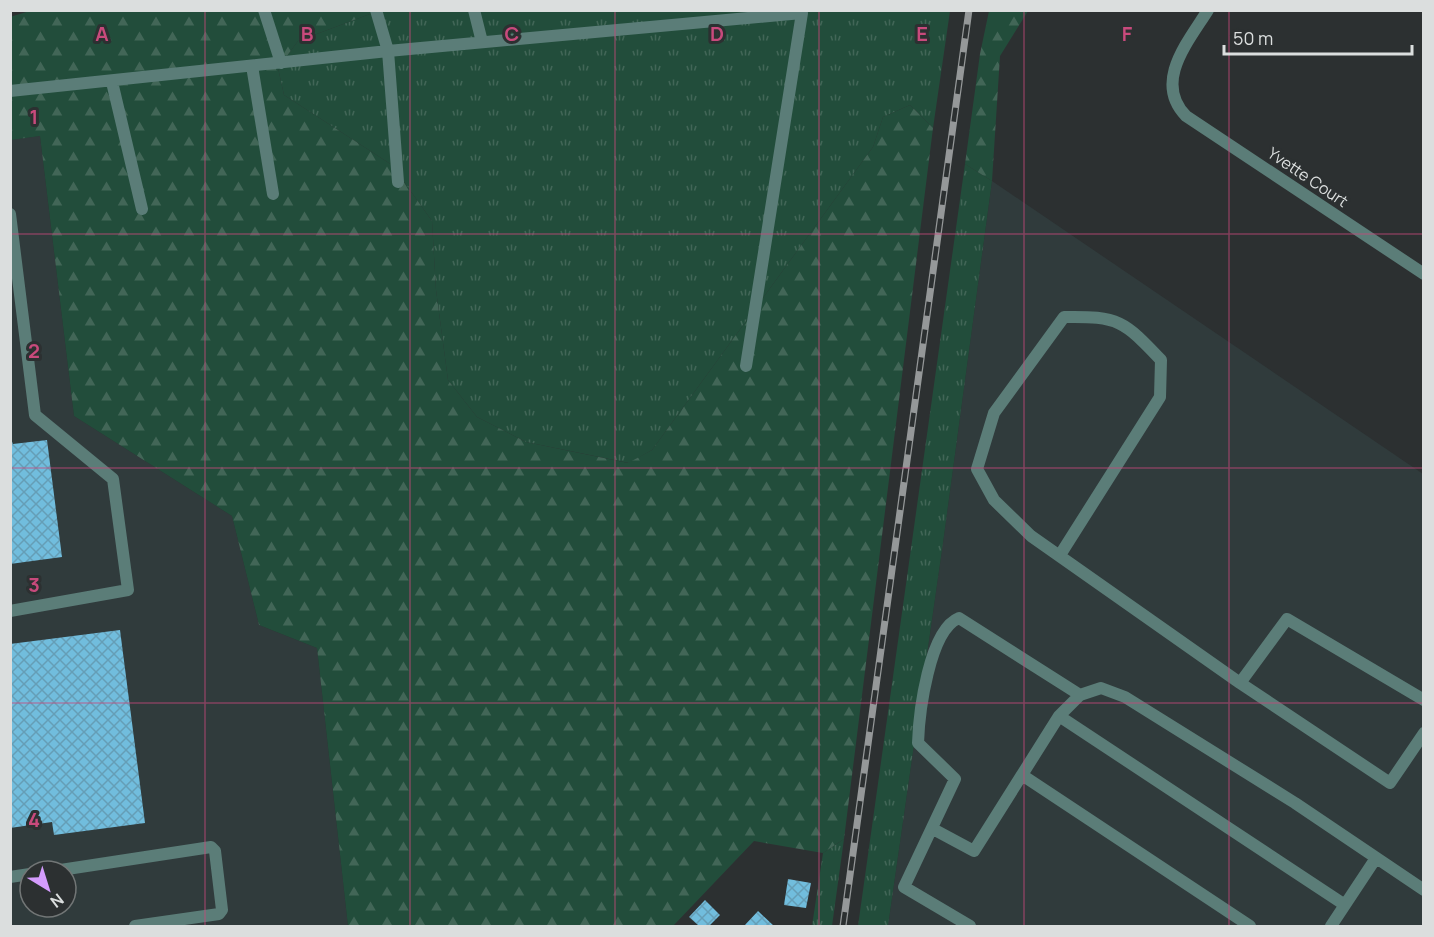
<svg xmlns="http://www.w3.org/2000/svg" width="1434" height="937" font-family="Manrope,sans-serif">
<defs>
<pattern id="grass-tufts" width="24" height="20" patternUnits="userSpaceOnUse" patternTransform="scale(1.5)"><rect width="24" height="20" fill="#224d3b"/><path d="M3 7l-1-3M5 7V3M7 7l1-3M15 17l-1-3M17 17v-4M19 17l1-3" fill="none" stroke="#426657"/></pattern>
<pattern id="forest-firs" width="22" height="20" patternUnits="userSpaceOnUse" patternTransform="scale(1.5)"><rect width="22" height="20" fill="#224d3b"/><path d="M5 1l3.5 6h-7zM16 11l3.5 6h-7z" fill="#426657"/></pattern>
<pattern id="building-cross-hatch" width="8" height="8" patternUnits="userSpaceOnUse" patternTransform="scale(1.5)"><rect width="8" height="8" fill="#71bddd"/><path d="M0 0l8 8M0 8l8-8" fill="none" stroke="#659eb6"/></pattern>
</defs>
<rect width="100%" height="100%" fill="#2c3031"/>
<path fill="#303b3c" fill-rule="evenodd" d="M40 136 74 416 232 516 259 625 317 648 348 926H11L10 140ZM30 871H66V907H30Z
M992 181 1423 474V926H888L943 543Z"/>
<path fill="url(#grass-tufts)" d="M378 11H950L933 128 910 105 883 117 873 147 652 450 629 463 526 442 477 417 448 380 436 290 432 221 392 165 284 95 278 68 298 41Z
M965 164 992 181 943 543 888 926H858Z
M844 839 832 926H812L823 853Z"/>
<path fill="url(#forest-firs)" d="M33 10 378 11 298 41 278 68 284 95 392 165 432 221 436 290 448 380 477 417 526 442 628 463 652 450 873 147 883 117 910 105 933 128 844 839 823 853 754 841 673 926H348L317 648 259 625 232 516 74 416 40 136 11 140 10 17Z
M989 11H1028L1000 56 992 181 965 164 980 54Z"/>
<path fill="url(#building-cross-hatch)" d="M10 437 13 444 47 440 62 557 10 564Z
M120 630 145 823 54 835 52 822 10 828V644Z
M788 879 811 883 806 908 784 905Z
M705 900 720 915 709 926H699L689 917Z
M758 911 774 926H744Z"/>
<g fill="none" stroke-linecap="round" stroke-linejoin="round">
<path stroke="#5b7d78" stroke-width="12" d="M264 10 281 63
M376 10 388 51 398 182
M474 10 482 42
M252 66 273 194
M112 82 142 209
M10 91 388 51 802 13 746 366
M10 214 35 415 113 479 128 590 10 611
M1060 555 1160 397 1161 360C1124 321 1119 316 1064 317L994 413 977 469 994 500 1031 536 1240 683
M1424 700 1287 619 1240 683 1390 783 1424 733
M1059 716 1345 905
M1022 775 1250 926
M933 829 974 851 1059 716 1080 695 1101 688 1125 697 1295 803 1424 890
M54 871 211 847 215 851 222 910 219 914 135 926
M10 877 30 874
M970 926 904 887 955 779 918 743C919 713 929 630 959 618L1080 695
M1331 926 1376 858"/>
<path stroke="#5b7d78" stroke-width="12" d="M1208 10C1188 42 1153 82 1186 116L1424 274"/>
<g stroke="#959899" stroke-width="7">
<path id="rail" d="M843 926 969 10"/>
</g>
<use href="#rail" stroke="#2c3031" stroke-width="4.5" stroke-dasharray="14" stroke-linecap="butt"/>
</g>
<path fill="none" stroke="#c84a7c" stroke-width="1.5" stroke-opacity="0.55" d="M205 10V926M410 10V926M615 10V926M819 10V926M1024 10V926M1229 10V926M10 234H1424M10 468H1424M10 703H1424"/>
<g text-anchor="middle" stroke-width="6" stroke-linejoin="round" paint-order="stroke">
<g font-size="16" fill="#dbdede" stroke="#2c3031">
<text transform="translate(1308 177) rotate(34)" y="6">Yvette Court</text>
</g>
</g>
<g font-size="20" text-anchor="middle" font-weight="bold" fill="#c84a7c" stroke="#2c3031" stroke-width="6" stroke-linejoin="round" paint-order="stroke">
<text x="102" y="41">A</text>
<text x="307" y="41">B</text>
<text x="512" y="41">C</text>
<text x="717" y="41">D</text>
<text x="922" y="41">E</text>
<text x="1127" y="41">F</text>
<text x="34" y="124">1</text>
<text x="34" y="358">2</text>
<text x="34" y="592">3</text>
<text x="34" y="827">4</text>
</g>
<rect width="1434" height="937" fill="none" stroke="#dbdede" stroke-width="24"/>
<g transform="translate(48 889) rotate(142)"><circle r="28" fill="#2c3031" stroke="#727676" stroke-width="1.5"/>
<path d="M0-4.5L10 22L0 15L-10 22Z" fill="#d49cfc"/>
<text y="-9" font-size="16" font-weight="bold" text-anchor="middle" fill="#dbdede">N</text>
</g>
<path d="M1224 45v9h188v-9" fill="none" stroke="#dbdede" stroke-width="3"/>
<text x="1233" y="45" font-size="18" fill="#dbdede" stroke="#2c3031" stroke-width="4.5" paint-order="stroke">50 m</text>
</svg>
